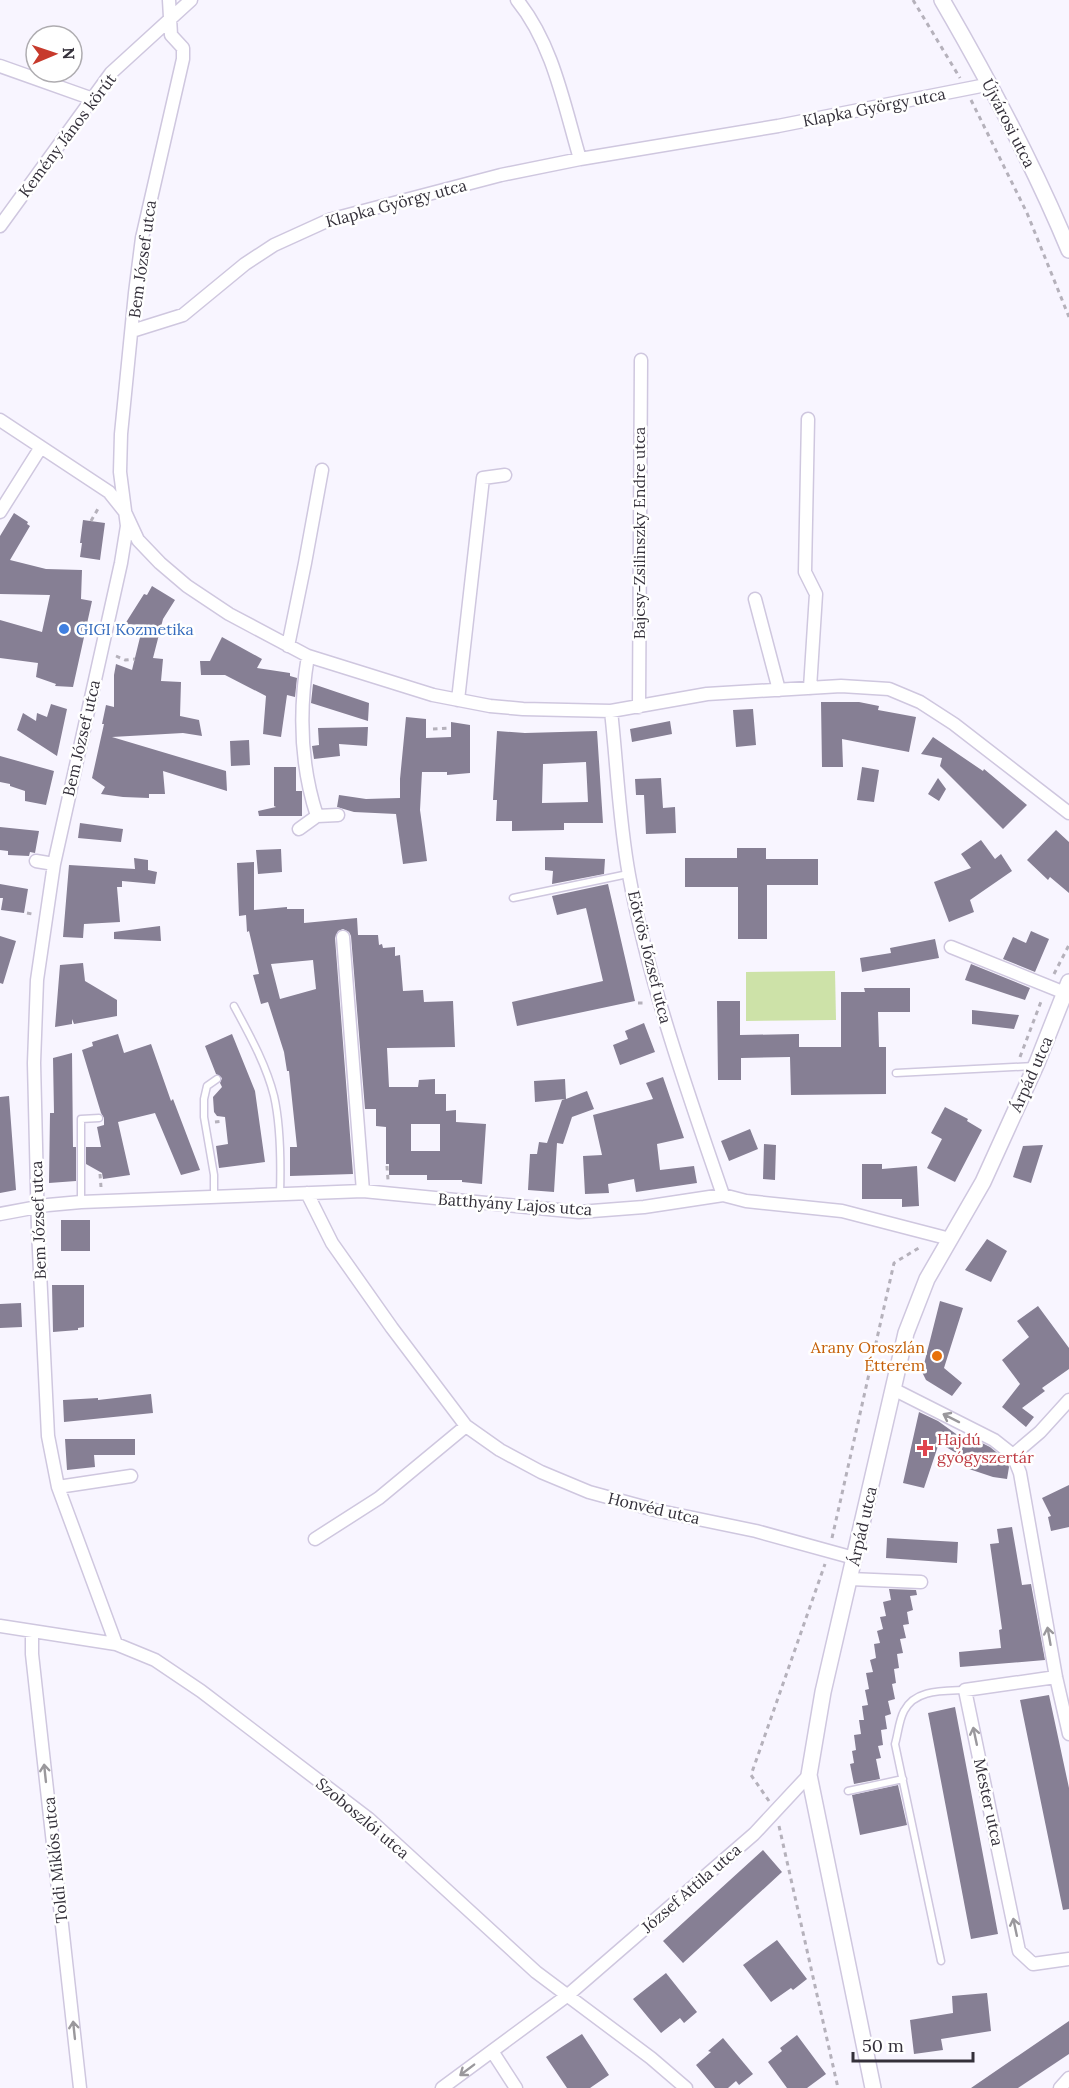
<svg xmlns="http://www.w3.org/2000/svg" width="1069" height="2088" font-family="Lora,serif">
<rect width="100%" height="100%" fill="#f8f5ff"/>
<path fill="#cde2a8" d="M835 971 836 1020 746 1021V972Z"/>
<path fill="#867f94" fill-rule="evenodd" d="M14 513 28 522 27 524 30 526 10 560 46 569 82 570 81 599 92 601 73 687 55 686 56 684 36 677 38 663 0 658V620L42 632 50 595 0 594V536Z
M83 520 105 523 100 560 80 557 82 543H80Z
M152 586 175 600 163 619 153 658 163 659 161 681 181 682 180 716 199 720 202 736 183 733 112 737 226 771 227 791 163 771 165 794H149V798L123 797 101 794 105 787 92 778 104 724H102L106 705 114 707V675L116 664 132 670 143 625 125 624 144 594 147 595Z
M222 637 262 659 257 668 290 673V676L297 678 295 697 287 695 281 737 263 734 266 696 225 675H201L200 661H210Z
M313 684 369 703 368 721 311 703Z
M821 702H859L879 706 878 710 916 717 909 752 842 739 843 767H822Z
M51 704 67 709 57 756 17 730 23 713 36 721 37 713 47 717Z
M753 709 756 745 736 747 733 710Z
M406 717 426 719V738L451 737V722L470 725V773L447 775V772H422L420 810 427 861 403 864 396 814 354 812 337 807 339 795 366 799 400 798V779Z
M670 721 672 734 632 742 630 729Z
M368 727 367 746 339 744 340 756 314 759 312 746 319 745 318 728Z
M497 731 525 733 597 731 603 823H564V830L512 831V821H496L497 800H493ZM586 762 588 802 542 803 543 764Z
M933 737 983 771 984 769 1027 805 1003 829 940 766 942 758 921 754Z
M249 740 250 765 231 766 230 741Z
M0 756 54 771 46 805 25 801V791L10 786V784L0 782Z
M274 767H296V791H302V816H259L258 811 276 807 274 806Z
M862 767 879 770 874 802 857 800Z
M661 778 663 808 675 807 676 833 646 834 644 795H636L635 779Z
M938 778 946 789 939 801 928 794Z
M80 823 123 829 121 842 78 838Z
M0 827 39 831 35 853 30 852 29 856 8 855V851L0 850Z
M1056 830 1069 842V893L1050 877 1048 880 1027 860Z
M981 840 995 859 1001 854 1012 871 970 900 974 912 949 922 934 882 971 868 961 854Z
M737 848H766V859H818V885H767V939H738V887H685V858H737Z
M281 849 282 872 258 874 256 850Z
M545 857 605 859 604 874 552 884 553 871 545 870Z
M134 858 148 860V870L157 872 155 884 122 881V887H117L120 922 84 924 83 938 63 937 69 865 135 869Z
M254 862V910L287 907V909H304V923L357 918 358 935H378L379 945 382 944 383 948 395 947V956L400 955 403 991 423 990 424 1002 453 1001 455 1047 387 1048 389 1087H418L419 1080 435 1079V1094H446V1111L456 1110V1122L486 1124 482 1184 462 1182V1180H427V1175H389V1164H386V1127L376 1126V1109H365L351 936 349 932 343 929 338 931 335 938 353 1174 290 1176V1147H297L289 1071H287L284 1052 268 1002 261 1004 253 975 259 974 249 931 247 932 246 915 239 916 237 863ZM313 960 316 989 280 999 271 964ZM411 1124H440V1151H411Z
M0 884 28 889 24 913 1 910 3 898H0Z
M608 884 635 1001 517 1026 512 1002 603 981 586 908 557 915 552 896Z
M160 926 161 941 114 939V932Z
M1031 931 1049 939 1035 972 1003 959 1013 937 1026 943Z
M0 936 16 941 3 984 0 983Z
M935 939 939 958 862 972 860 958 891 953 890 948Z
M83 963 85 981 117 1000V1016L74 1024 72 1019V1024L55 1027 60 965Z
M971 964 1030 988 1025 1000 965 980Z
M864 988H910V1012H878L879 1047H886V1094L791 1095 790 1057 741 1058V1080H718L717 1001H740V1035L799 1034V1047H841V992H865Z
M972 1010 1019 1015 1014 1029 972 1024Z
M644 1023 655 1052 620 1065 613 1045 628 1039 625 1031Z
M118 1034 124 1053 151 1044 171 1101 173 1099 200 1170 181 1175 155 1113 118 1122 130 1175 103 1179 102 1173 86 1164V1147H101L97 1127 104 1125V1118L101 1113 82 1050 93 1046 92 1042Z
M232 1034 255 1091 265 1162 219 1168 216 1146 228 1144 225 1117 217 1116 214 1112 213 1097 222 1087 220 1083 222 1078 216 1074 205 1046Z
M72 1053 73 1147H76V1181L49 1183 50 1113H54L53 1058Z
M663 1077 684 1138 657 1144 660 1170 694 1166 697 1183 636 1192 634 1179 608 1184 609 1193 585 1194 583 1156 602 1155 593 1115 653 1099 646 1083Z
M565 1079 566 1099 587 1091 594 1109 572 1117 563 1144 557 1143 554 1192 528 1190 530 1154H537L539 1142 547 1143 562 1100 565 1099 535 1102 534 1081Z
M9 1096 16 1190 0 1193V1097Z
M945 1107 968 1119 967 1121 982 1130 955 1182 927 1168 942 1139 931 1133Z
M750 1129 758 1149 729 1161 721 1141Z
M764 1144 776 1145 775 1180 763 1179Z
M1043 1145 1031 1183 1013 1177 1023 1146Z
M862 1164H882V1169L917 1166 919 1206 902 1207V1199H862Z
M61 1220H90V1251H61Z
M987 1239 1007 1251 991 1282 965 1270Z
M52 1285H84V1327L78 1328V1330L53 1332Z
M940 1301 963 1308 944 1368 962 1383 952 1396 926 1380 922 1372Z
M21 1303 22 1327 0 1328V1304Z
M1038 1306 1069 1348V1369L1042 1388 1045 1391 1022 1408 1034 1417 1026 1427 1002 1407 1020 1384 1002 1360 1029 1337 1017 1321Z
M151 1394 153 1413 64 1422 63 1400 98 1398V1400Z
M919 1412 938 1421 970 1444 972 1438 990 1447 1006 1460 1009 1467 1007 1479 993 1477 963 1467 965 1458 939 1443 924 1488 903 1483Z
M65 1439H135V1455H94L95 1467 67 1470Z
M1069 1485V1527L1051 1531 1048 1517 1051 1516 1042 1498Z
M1012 1527 1022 1585 1031 1584 1045 1660 960 1667 959 1652 1001 1648 999 1630 1002 1629 990 1544 999 1543 997 1529Z
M887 1538 958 1542 957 1563 886 1558Z
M889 1589 916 1590 917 1595 910 1596 913 1610 907 1612 909 1624 903 1625 906 1638 900 1639 903 1653 897 1654 899 1668 894 1669 896 1683 892 1684 895 1699 888 1701 891 1714 885 1716 887 1729 881 1730 883 1745 878 1746 881 1758 876 1759 880 1779 854 1784 850 1764 854 1763 852 1751 856 1750 854 1735 861 1734 859 1720H864L862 1706 868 1705 865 1690 869 1689 866 1673 873 1672 870 1660 876 1658 874 1644 880 1643 877 1631 883 1629 880 1617 886 1616 883 1602 891 1600Z
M1049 1695 1069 1788V1909L1063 1910 1020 1700Z
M955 1707 998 1934 971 1939 928 1713Z
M898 1785 907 1825 860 1835 852 1795Z
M763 1850 782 1872 683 1963 663 1941Z
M777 1940 807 1979 793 1990 791 1988 771 2002 743 1965Z
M666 1973 697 2012 684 2023 680 2018 661 2033 633 1999Z
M987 1993 991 2031 941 2039 943 2050 914 2054 910 2020 953 2013 952 1996Z
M1069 2021V2054L1018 2088H971Z
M582 2034 609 2075 590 2088H567L546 2057Z
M797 2035 826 2074 807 2088H787L768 2062 782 2051 780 2048Z
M723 2038 753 2074 739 2085 736 2081 728 2088H715L696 2065 711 2052 708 2051Z"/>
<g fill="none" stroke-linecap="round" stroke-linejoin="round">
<g stroke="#cfc7df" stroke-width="9">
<path id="service" d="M513 898 628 874
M234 1006C249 1034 266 1064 274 1096 281 1127 281 1161 280 1194
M896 1073 1034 1066
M214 1197V1175L204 1117V1099L207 1086 217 1079
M81 1202V1119L99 1118
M848 1791 903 1779
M941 1961 895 1744C898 1734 899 1720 904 1711 915 1689 943 1691 965 1690"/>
</g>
<g stroke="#cfc7df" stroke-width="15">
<path id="minor" d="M517 0C553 44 564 105 580 159
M0 66 93 99
M0 226 111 73 191 0
M132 331 183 315 245 264 274 245 329 220 501 175 580 159 778 126 991 84
M808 419 805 572 816 594 810 688
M0 420 109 492 125 512 138 540 160 563 187 586 229 614 308 656 433 695 490 706 523 709 611 711 707 694 841 686 889 689 920 702 954 724 1069 813
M0 512 41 447
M755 599 779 690
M288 646 305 563 322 470
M308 656C299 709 300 764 317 816L338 815
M458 700 483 478 505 475
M639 707 641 360
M611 711C617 765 619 821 629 875 649 984 687 1090 723 1195
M299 829 317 816
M36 861 54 864
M343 937 363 1191
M951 947 1065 993
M307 1193 332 1243 392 1328 466 1426 500 1450 541 1472 589 1492 655 1510 756 1531 854 1558
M0 1214 48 1205 81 1202 363 1191 579 1212 644 1207 723 1195 746 1201 842 1211 950 1239
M893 1389 994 1440 1013 1455 1020 1473 1056 1677 1069 1734
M1013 1455 1040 1432 1069 1400
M58 1487 131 1476
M315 1539 379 1498 466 1426
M850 1579 921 1582
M0 1626 116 1644 155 1660 201 1691 369 1819 536 1972 651 2058 686 2088
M32 1631V1654L80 2088
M116 1644 58 1487 48 1436 38 1230 34 1063 37 980 54 864 121 563 127 526 120 472 121 434 135 293 142 238 183 59V48L171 35 169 0
M1056 1677 965 1690 1019 1951 1033 1964 1069 1959
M492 2051 516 2088
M442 2088 568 1995 754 1834 809 1775
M1060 2088 1069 2078"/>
</g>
<g stroke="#cfc7df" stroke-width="18">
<path id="tertiary" d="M942 0C989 81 1033 163 1069 250
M873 2088 809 1775 823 1692 906 1333 927 1279 983 1182 1037 1063 1069 982"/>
</g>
<path stroke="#b5b1bb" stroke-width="3" stroke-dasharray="4.5 4.5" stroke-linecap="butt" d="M913 0 960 78
M971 100 1027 213 1069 317
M91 521 99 507
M116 656 125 660 135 659
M433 729 450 728
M27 913 32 914
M1054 974 1069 945
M638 1003H647
M1020 1057 1042 999
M215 1122 223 1121
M387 1166 388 1180
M100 1174 101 1187
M832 1538 894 1263 922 1246
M769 1801 751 1775 825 1564
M779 1826 838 2088"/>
<use href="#service" stroke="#fff" stroke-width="6"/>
<use href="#minor" stroke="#fff" stroke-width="12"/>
<use href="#tertiary" stroke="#fff" stroke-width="15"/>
</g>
<defs><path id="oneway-shaft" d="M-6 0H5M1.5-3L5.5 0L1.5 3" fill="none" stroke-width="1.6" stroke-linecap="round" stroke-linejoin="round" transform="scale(1.5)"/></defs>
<g stroke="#9a989c">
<use href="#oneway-shaft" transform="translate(951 1418) rotate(-153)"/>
<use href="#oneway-shaft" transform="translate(1049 1636) rotate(-100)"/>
<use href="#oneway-shaft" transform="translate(975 1736) rotate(-102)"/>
<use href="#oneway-shaft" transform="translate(45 1773) rotate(-96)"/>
<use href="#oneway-shaft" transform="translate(1015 1927) rotate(-102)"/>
<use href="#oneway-shaft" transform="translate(74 2030) rotate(-96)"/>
<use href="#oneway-shaft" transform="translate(467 2070) rotate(143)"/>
</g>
<circle fill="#3f7fe0" stroke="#fff" stroke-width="2" cx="64" cy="629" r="6"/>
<circle fill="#e8710a" stroke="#fff" stroke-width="2" cx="937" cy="1356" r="6"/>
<path fill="#e0444e" stroke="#fff" stroke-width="2" d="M922 1439h6v6h6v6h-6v6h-6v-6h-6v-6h6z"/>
<g text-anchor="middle" stroke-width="5" stroke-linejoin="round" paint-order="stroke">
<g font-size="16" fill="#34303a" stroke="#fff">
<text transform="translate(874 107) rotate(-11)" y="6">Klapka György utca</text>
<text transform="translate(1009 123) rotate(63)" y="6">Újvárosi utca</text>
<text transform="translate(67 135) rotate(-53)" y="6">Kemény János körút</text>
<text transform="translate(396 203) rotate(-15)" y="6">Klapka György utca</text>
<text transform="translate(142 259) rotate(-82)" y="6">Bem József utca</text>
<text transform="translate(639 533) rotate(-90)" y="6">Bajcsy-Zsilinszky Endre utca</text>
<text transform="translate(81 738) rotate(-77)" y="6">Bem József utca</text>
<text transform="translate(650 957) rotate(76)" y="6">Eötvös József utca</text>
<text transform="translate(1031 1074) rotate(-66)" y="6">Árpád utca</text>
<text transform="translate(515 1204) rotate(4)" y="6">Batthyány Lajos utca</text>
<text transform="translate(38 1220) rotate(-92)" y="6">Bem József utca</text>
<text transform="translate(654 1508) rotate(13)" y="6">Honvéd utca</text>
<text transform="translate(862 1526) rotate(-77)" y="6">Árpád utca</text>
<text transform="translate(989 1802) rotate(78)" y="6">Mester utca</text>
<text transform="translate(363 1818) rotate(40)" y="6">Szoboszlói utca</text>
<text transform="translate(55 1860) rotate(-96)" y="6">Toldi Miklós utca</text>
<text transform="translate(691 1888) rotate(-41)" y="6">József Attila utca</text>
</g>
<g font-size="16" fill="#366cbe" stroke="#fff" text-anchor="start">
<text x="76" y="635">GIGI Kozmetika</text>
</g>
<g font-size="16" fill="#c56008" stroke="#fff" text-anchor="end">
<text x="925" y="1353">Arany Oroszlán<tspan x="925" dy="18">Étterem</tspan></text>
</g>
<g font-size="16" fill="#be3a42" stroke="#fff" text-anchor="start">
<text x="937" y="1445">Hajdú<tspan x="937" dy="18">gyógyszertár</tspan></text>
</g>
</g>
<g transform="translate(54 54) rotate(88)"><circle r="28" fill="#ffffff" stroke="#aeacb0" stroke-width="1.5"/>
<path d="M0-4.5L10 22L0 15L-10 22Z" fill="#c73a2c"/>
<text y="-9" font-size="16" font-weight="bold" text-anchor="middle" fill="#34303a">N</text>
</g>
<path d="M853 2052v9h120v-9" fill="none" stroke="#34303a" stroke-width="3"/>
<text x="862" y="2052" font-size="18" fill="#34303a" stroke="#ffffff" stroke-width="4.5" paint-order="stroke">50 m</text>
</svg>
